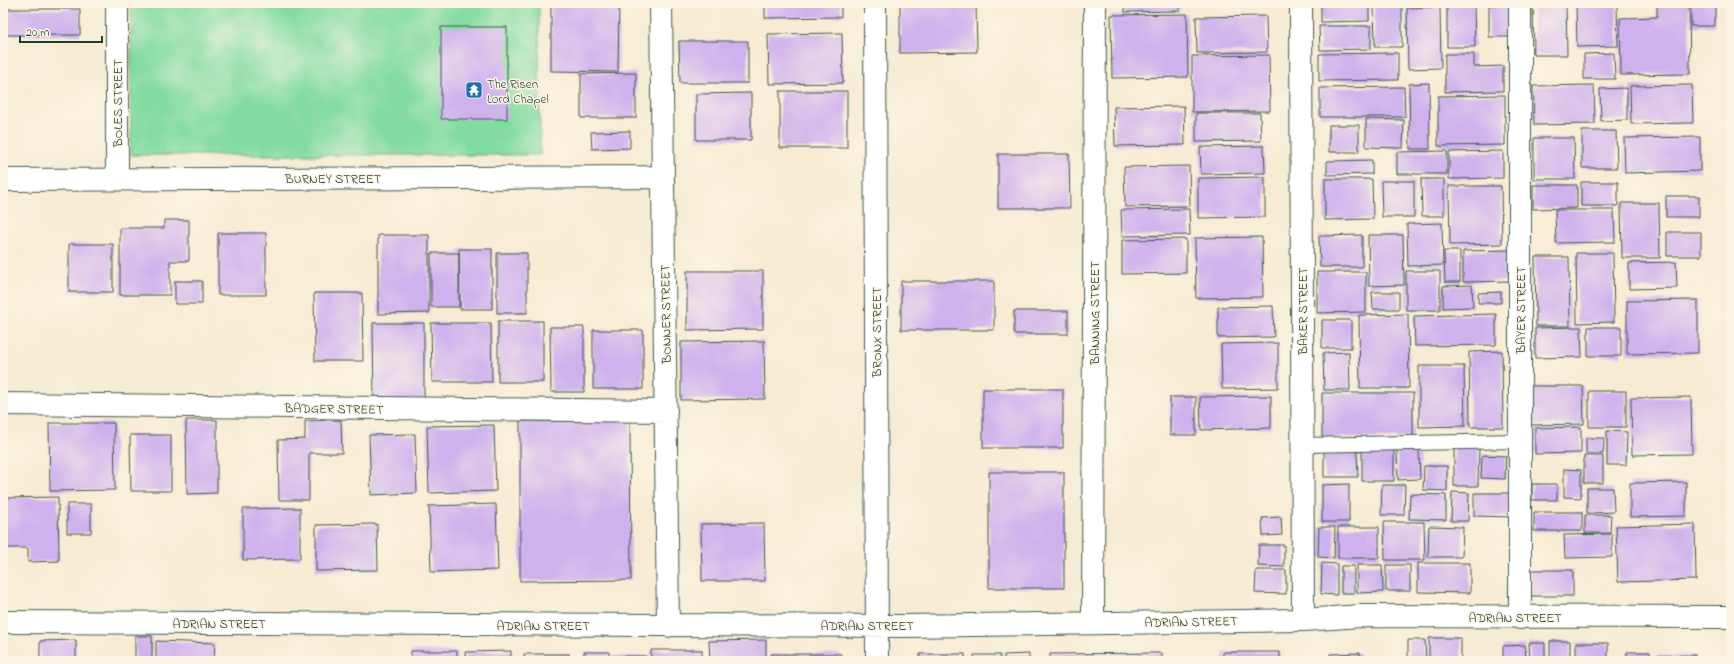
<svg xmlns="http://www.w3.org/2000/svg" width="1734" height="664" font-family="'Indie Flower',sans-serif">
<rect width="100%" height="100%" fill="#fcf5e5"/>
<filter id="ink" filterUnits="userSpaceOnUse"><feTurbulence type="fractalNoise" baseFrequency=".025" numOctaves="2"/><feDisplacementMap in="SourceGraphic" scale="8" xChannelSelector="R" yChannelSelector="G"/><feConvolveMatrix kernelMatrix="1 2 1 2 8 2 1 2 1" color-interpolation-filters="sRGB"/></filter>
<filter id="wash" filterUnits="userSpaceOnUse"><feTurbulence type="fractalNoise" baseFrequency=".012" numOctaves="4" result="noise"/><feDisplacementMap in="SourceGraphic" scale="16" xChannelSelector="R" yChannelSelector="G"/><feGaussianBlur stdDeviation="0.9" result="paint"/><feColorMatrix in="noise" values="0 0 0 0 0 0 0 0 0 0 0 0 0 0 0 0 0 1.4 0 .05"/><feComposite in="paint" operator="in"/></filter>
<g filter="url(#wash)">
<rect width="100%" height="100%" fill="#f6ebd3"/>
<path fill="#82dba1" stroke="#508c6a" d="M131 3H539L540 155H131Z"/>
<g id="blocks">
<path fill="#ceb1ed" d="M551 3H619L618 72 551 71Z
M765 3H841V17L765 18Z
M900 3H976L977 52 900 53Z
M1124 3H1180V11L1125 12Z
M1321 3H1369V21L1321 22Z
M1374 3H1402V47H1375Z
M1447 3H1474L1475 47H1447Z
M1533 3H1566L1567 55H1534Z
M1576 3H1617L1618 46 1577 47Z
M1657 3H1689L1690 74 1621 75 1620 18 1657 17Z
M1691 3H1715V26H1691Z
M1489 5H1513V37H1489Z
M1440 7 1441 68 1408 69 1407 8Z
M5 9H80V35H5Z
M1187 14 1188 77 1112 78 1111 15Z
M1266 16 1267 52 1197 53 1196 17Z
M1319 26H1371V49L1320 50Z
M441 27H507V119H441Z
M842 33 843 83 769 84 768 34Z
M679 41H748V83H680Z
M1398 53V80L1319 81V54Z
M1614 53 1615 79H1584V54Z
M1445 54H1474V67L1503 66V91L1445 92Z
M1269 55 1270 111 1192 112V56Z
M636 73V118H581V74Z
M1429 83 1430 149H1410L1409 84Z
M1594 85 1595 124 1534 125 1533 86Z
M1692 85 1693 123 1631 124 1630 86Z
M1404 87 1405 117H1320V88Z
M1627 88V120L1601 121 1600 89Z
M780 91H847V148H780Z
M751 93V140H696V94Z
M1505 95V145L1438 146V96Z
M1184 106 1185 145 1115 146 1114 107Z
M1196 113H1260L1261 141 1196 142Z
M1366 119 1404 120 1403 148 1366 147Z
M1329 125H1359V152H1329Z
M630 131V148L592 149 591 132Z
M1582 131H1616L1617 168H1582Z
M1700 137V171L1625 173 1624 138Z
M1534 138H1574L1575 179H1534Z
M1264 146 1265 173 1201 174 1200 147Z
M1447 151V174H1397V152Z
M1503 151V178L1449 179V152Z
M998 154H1069L1070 208H998Z
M1372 160V174L1327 175V161Z
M1189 166 1190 206 1125 207 1124 167Z
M1265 177V217L1198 218V178Z
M1325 179H1372L1373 219 1325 220Z
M1421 179H1444V216H1422Z
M1381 181H1414V217H1382Z
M1581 182H1618V206H1581Z
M1533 185H1577V208L1533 209Z
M1449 186H1501L1502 244 1450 245Z
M1666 196H1699V217H1666Z
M1621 203H1659L1660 258H1622Z
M1189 209 1190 235 1122 236 1121 210Z
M1555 210H1614L1615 242 1556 243Z
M164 220H189V261H170V295H120V228H164Z
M1442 223 1443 265 1408 266 1407 224Z
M1667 232H1701V256H1667Z
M218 233H266V295H218Z
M378 235H429V313L378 314Z
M1362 235V267H1320L1319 236Z
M1368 235H1403L1404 285 1369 286Z
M1262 237 1263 297 1196 298 1195 238Z
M1186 239V273L1122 274V240Z
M69 244H113V292H69Z
M459 249H492V309H460Z
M1511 250V281L1463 282V251Z
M1444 251H1460V282H1445Z
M431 253H459V307H431Z
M497 253H527V313H497Z
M1576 253H1613L1614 322 1577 323Z
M1535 257H1569L1570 326H1536Z
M1676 262 1677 288 1629 289V263Z
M687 271H763V329L687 330Z
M1406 271H1440V310H1406Z
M1317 272H1366V312L1317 313Z
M175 281H202V304H175Z
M901 281H994V330H901Z
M1472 285 1473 307 1443 308V286Z
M1372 292H1399V309H1373Z
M1501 292V303H1478V293Z
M314 293H362L363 361H315Z
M1698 300V353L1627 354V301Z
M1273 306 1274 337 1218 338V307Z
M1014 311H1068V334H1014Z
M1408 314 1409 388H1360L1359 315Z
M1496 314V345L1415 346 1414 316Z
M1322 320H1351V348H1322Z
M498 321H543V382H498Z
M373 323H424V403H374Z
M431 323H491L492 382H432Z
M550 327H584V392H551Z
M1581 327 1582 357 1535 358V328Z
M1588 327H1621V356H1588Z
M593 330H643V389H593Z
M764 341 765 399 681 400V342Z
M1278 343V388L1222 389 1221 344Z
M1502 351 1503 427H1470L1469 352Z
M1349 352 1350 390H1324L1323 353Z
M1419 366H1464L1465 426 1419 427Z
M1530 386H1583L1584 424 1531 425Z
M983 389H1063V448H983Z
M1589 391H1626V427H1589Z
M1322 393H1413V438H1322Z
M1271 396V428L1201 430 1200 397Z
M1170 397H1196V435H1170Z
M1691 397 1692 454 1632 455 1631 398Z
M186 420H217V493L187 494Z
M341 420 342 453H309V500H279L278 440 305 439V421Z
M520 421H630L631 580 520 581Z
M49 423H114L115 490 50 491Z
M494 425 496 491 429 493 427 426Z
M1581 427V453L1535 454V428Z
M1607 431 1627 432 1626 465H1607Z
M415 434 417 493 371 495 369 435Z
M130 435H171V491H131Z
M1586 438H1604L1603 454H1586Z
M1454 446H1479L1478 486H1454Z
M1362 448H1394V481H1362Z
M1324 449H1357L1358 477H1324Z
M1397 450H1419L1420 479 1398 480Z
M1482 455 1506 456 1505 479 1481 478Z
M1584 456H1603V483H1584Z
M1424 466H1447V491L1423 490Z
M1564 469 1581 470V498L1564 497Z
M989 472H1064V588H989Z
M1686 482V516L1630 517V483Z
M1349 484V522H1322V485Z
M1532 484H1557V500H1532Z
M1382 485H1405L1404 515H1381Z
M1587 488H1613L1614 512 1587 513Z
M1452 492 1469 493 1468 521H1451Z
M1474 493H1513V517L1474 516Z
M1410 494 1446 495V520L1409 519Z
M58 497 59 561 28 562V548H3V498Z
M67 504H91V533H67Z
M496 504 498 570 431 572 429 506Z
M300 508V559L243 560V509Z
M1534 512H1582V531H1534Z
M1585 515H1611L1610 533H1585Z
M1281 517 1282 535 1263 536 1262 518Z
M1384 522H1424L1425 560H1385Z
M764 523 765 581H702L701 524Z
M377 524 378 570 316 571V525Z
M1695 524 1696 580 1618 582 1616 526Z
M1429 526 1463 527 1462 557H1428Z
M1319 527H1335L1334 558 1318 557Z
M1338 527H1379V558H1338Z
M1612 534V557L1565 558 1564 535Z
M1259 545H1284V567L1258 566Z
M1322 563 1337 564V595L1321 594Z
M1418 563H1470V593L1418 592Z
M1357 565H1382L1383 592 1357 593Z
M1386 565H1410V591H1386Z
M1341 566H1354V593H1341Z
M1256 570H1286V594L1255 593Z
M1530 570H1573V596H1530Z
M135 636H152V661H135Z
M1429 638H1461V661H1429Z
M76 640V661H40V641Z
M766 640V661H710L709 641Z
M1408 640H1425L1426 661H1408Z
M156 641 215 643 214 661H156Z
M1550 641H1570V661H1550Z
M1529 643H1545V661H1530Z
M1576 643H1608V661H1576Z
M1525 645 1526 661H1503V646Z
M651 650H702V661H651Z
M411 651H457V661H411Z
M511 651V661H466L465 652Z
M584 652H609V661H584Z
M1223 652H1280V661H1223Z
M1627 652H1650V661H1627Z
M1162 653V661H1050V654Z
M1360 653V661H1330V654Z
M524 654H569V661H524Z
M771 654H841V661H771Z
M920 654H965V661H920Z
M1029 654V661H1004V655Z
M974 655H1000V661H974Z
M1695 655 1696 661H1656V656Z
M612 656H646V661H612Z"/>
</g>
</g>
<g filter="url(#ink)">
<use href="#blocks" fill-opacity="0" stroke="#3f574c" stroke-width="1"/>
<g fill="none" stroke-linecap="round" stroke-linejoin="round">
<g stroke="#3f574c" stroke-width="16">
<path id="lane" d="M1302 445 1520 441"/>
</g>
<g stroke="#3f574c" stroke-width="24">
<path id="street" d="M117 3V178
M661 3 668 626
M875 3 877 661
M1301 3 1303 620
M3 180 663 177
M3 404 666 411
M1520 618V3
M3 622 903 626 1303 620 1361 616 1731 617
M1093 623 1095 3"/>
</g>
<use href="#lane" stroke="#fff" stroke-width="14"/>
<use href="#street" stroke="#fff" stroke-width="22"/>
</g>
</g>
<defs>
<g id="temple-square" transform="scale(0.9)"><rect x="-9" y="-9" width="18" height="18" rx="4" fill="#1f6fb2" stroke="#fcf5e5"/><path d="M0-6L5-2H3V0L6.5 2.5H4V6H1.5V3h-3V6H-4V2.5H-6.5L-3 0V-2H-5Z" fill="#fff"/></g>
</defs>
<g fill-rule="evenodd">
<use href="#temple-square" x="474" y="90"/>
</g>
<g text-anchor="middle" stroke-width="3" stroke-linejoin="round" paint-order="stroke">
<g font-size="13" fill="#1f3d34" stroke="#fcf5e5" text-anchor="start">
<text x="487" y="88">The Risen<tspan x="487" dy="15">Lord Chapel</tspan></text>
</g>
<g font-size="13" fill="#1f3d34" stroke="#fcf5e5">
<text transform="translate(117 103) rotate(-90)" y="5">BOLES STREET</text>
<text x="333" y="183">BURNEY STREET</text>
<text transform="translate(1520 310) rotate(-90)" y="5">BAYER STREET</text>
<text transform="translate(1302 311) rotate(-90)" y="5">BAKER STREET</text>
<text transform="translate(1094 313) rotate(-90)" y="5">BANNING STREET</text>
<text transform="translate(665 314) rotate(-91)" y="5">BONNER STREET</text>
<text transform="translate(876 332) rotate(-90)" y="5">BRONX STREET</text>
<text transform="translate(334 408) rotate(1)" y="5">BADGER STREET</text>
<text x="1515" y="622">ADRIAN STREET</text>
<text transform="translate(1191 621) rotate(-1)" y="5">ADRIAN STREET</text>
<text x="219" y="628">ADRIAN STREET</text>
<text x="543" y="630">ADRIAN STREET</text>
<text x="867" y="630">ADRIAN STREET</text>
</g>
</g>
<rect width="1734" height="664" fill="none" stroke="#fcf5e5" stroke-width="16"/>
<path d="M20 36v6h82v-6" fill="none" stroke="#1f3d34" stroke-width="2"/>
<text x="26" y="36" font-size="12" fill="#1f3d34" stroke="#fcf5e5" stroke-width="3" paint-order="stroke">20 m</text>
</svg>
